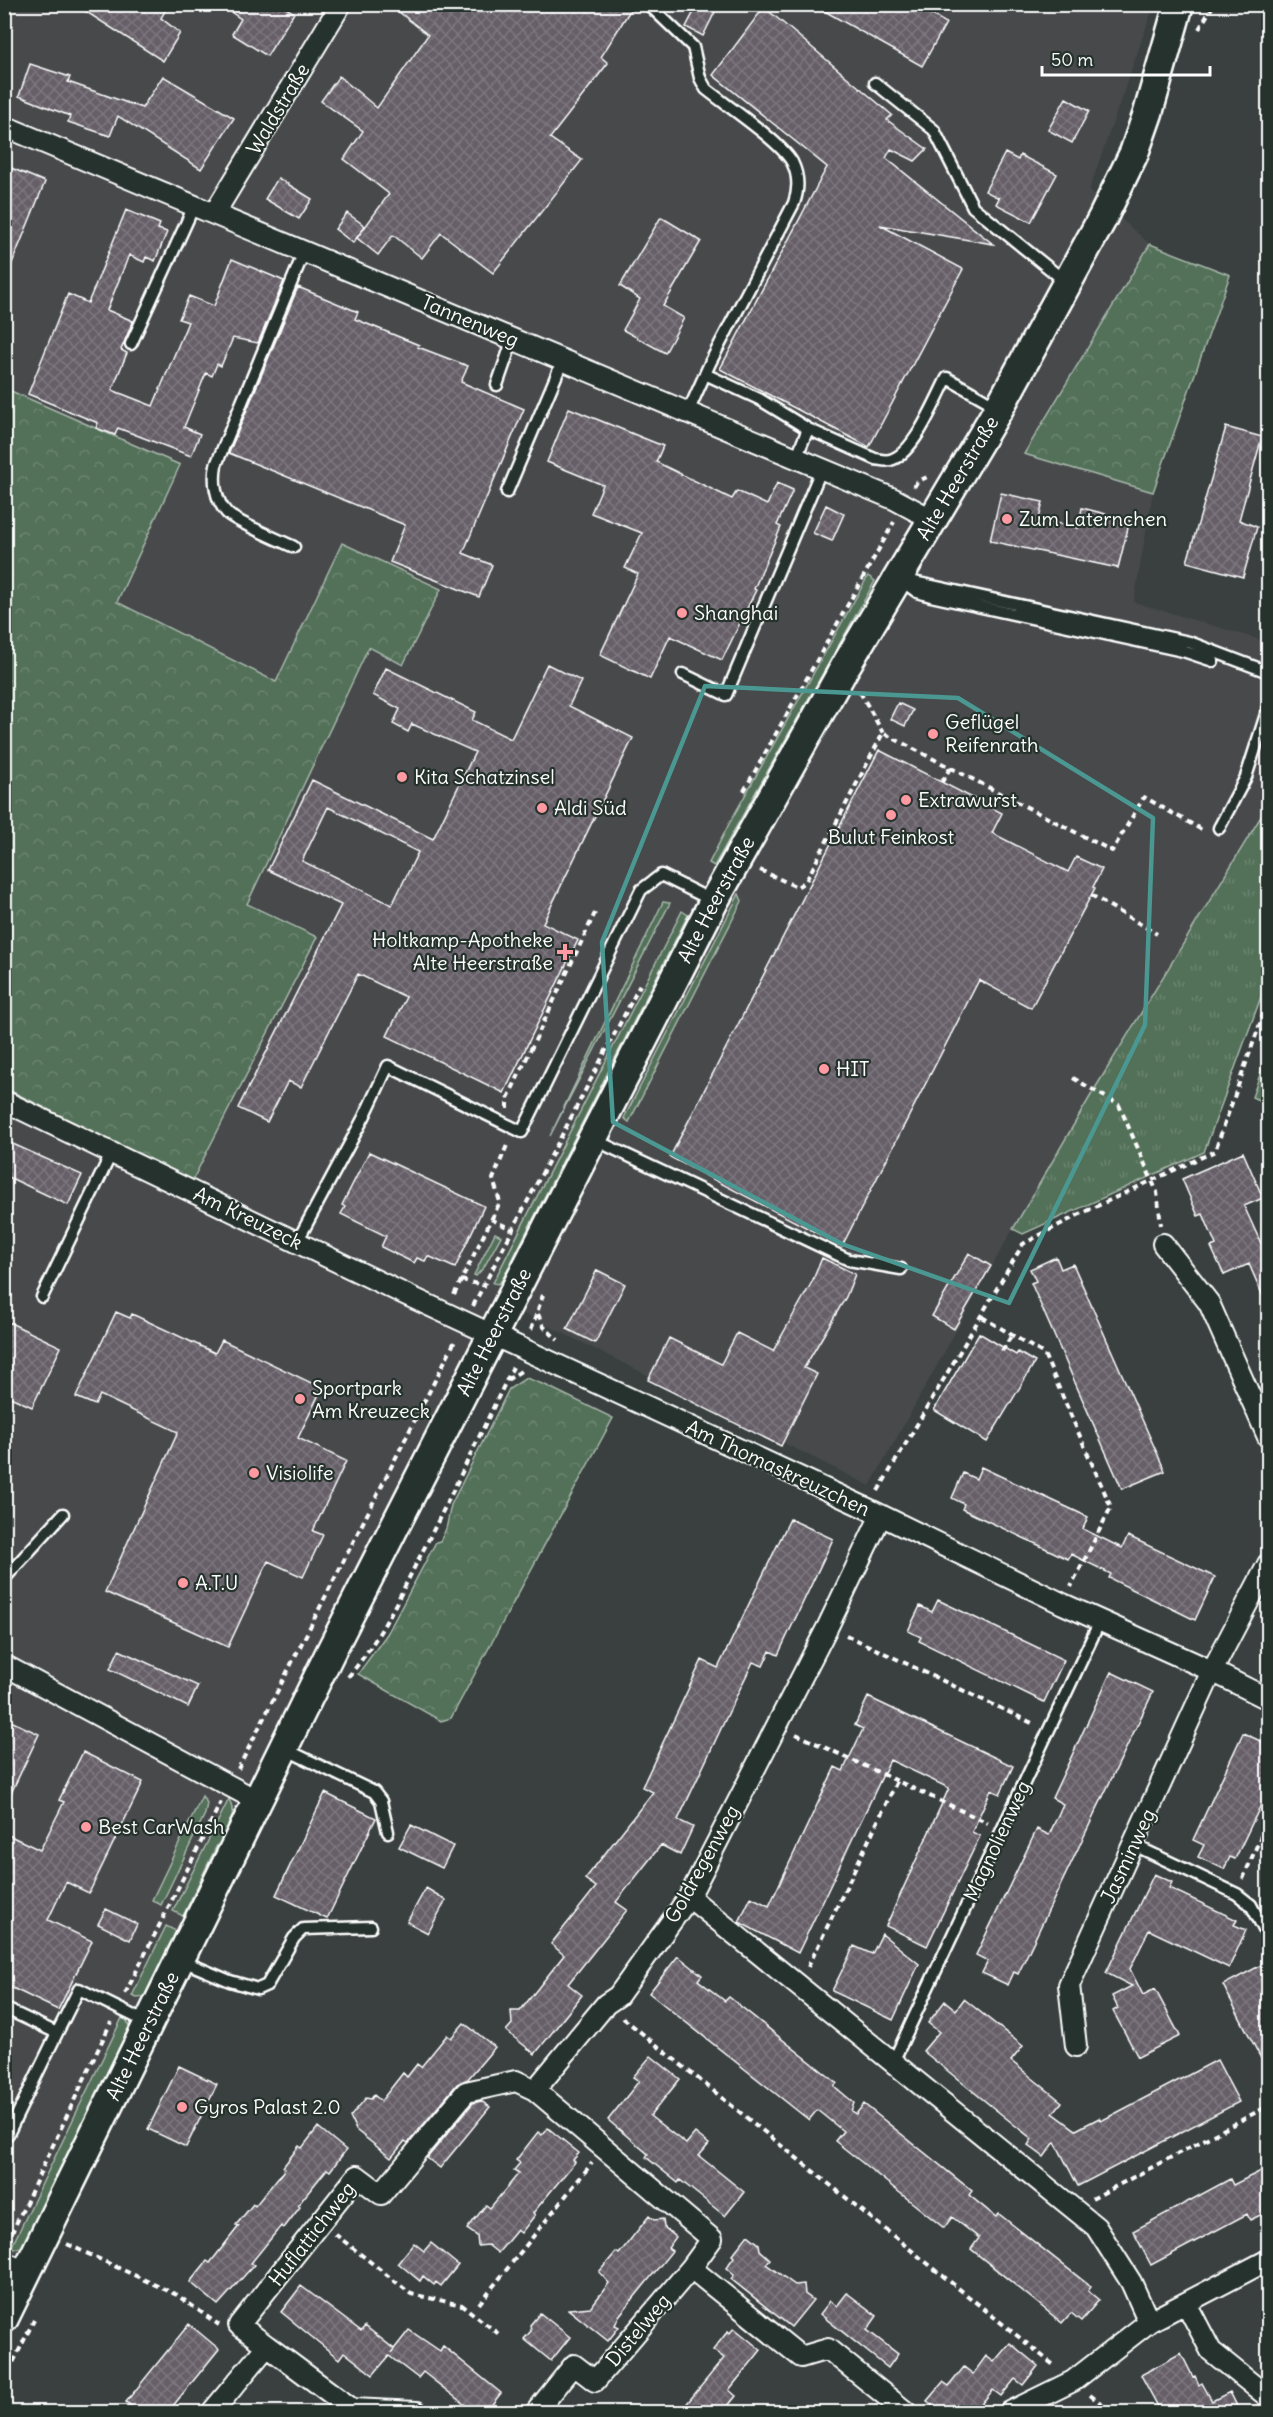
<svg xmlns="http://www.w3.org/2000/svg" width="1273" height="2417" font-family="Delius,sans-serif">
<defs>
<pattern id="forest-crowns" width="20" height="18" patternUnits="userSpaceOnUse" patternTransform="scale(1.5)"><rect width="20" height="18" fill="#527058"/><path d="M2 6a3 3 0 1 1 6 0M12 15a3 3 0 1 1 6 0" fill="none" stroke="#6c8571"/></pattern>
<pattern id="cemetery-stones" width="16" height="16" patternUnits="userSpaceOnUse" patternTransform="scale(1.5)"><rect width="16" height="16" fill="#527058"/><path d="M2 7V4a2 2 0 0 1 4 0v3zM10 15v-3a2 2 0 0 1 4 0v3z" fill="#6c8571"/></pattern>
<pattern id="park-tufts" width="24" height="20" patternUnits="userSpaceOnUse" patternTransform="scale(1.5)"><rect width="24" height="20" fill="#527058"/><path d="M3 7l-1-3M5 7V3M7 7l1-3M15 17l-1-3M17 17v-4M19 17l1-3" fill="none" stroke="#6c8571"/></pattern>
<pattern id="building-cross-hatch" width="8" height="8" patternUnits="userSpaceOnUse" patternTransform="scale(1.5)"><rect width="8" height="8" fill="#665f68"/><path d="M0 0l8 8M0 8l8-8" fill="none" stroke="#7d777f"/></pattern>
</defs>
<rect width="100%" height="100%" fill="#39403f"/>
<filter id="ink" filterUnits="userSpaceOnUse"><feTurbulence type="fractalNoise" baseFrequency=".0167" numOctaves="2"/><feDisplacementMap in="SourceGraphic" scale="12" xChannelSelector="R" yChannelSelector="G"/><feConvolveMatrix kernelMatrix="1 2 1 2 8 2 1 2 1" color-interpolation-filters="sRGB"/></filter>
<g filter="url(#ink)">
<path fill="#46494b" d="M5 5H1154L1089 191 1150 244 1024 454 1153 492 1134 602 1268 642V805L1094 1090 1005 1243 870 1486 512 1308 28 2273 4 2262V1088L192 1181 316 937 246 904 308 775 342 543 277 683 117 602 180 465 5 388Z"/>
<path fill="#527058" stroke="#a8b8ac" stroke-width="1.5" d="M868 576 875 581 714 866 709 863 729 824Z
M739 894 742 901 629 1122 624 1118Z
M663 902 670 903 550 1136 661 906Z
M682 911 688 915 503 1278 499 1284 493 1283Z
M495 1233 501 1236 484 1267 476 1276 474 1275Z
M202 1796 207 1803 205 1814 161 1905 152 1900Z
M229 1799C236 1814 231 1826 227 1841L217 1845 183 1916 173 1911Z
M166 1926 176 1931 144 1997 137 1998 132 1996Z
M122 2018 127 2020 129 2027 25 2246 10 2250Z"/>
<path fill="url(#forest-crowns)" stroke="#a8b8ac" stroke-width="1.5" d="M1150 244 1230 275 1153 492 1024 454Z
M4 388 180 465 117 602 276 682 342 543 441 589 403 665 369 647 247 904 317 937 192 1181 5 1088Z
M526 1378 545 1385 613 1418 451 1718 441 1721 358 1674 387 1634 436 1542 440 1541C449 1526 447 1521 451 1505L509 1389Z"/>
<path fill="url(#cemetery-stones)" stroke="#a8b8ac" stroke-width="1.5" d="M1268 1052V1104L1252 1097Z"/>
<path fill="url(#park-tufts)" stroke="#a8b8ac" stroke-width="1.5" d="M1268 805V978L1204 1152 1023 1234 1013 1229 1094 1090Z"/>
<path fill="url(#building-cross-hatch)" stroke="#fff" stroke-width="1.5" fill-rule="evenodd" d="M74 4H169L161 18 180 33 163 61Z
M219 4H280L294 13 267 56 232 34 241 19Z
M389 4H634L601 57 608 63 550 138 582 160 493 273 441 233 422 258 393 235 378 255 357 238 389 194 344 159 363 131 321 101 339 76 377 108 428 35Z
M698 4H719L703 36 686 27Z
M812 4H914L946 23 922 66Z
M764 7 892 115 887 120 927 149 915 161 891 149 886 158 993 244 880 225 963 269 869 447 720 369 827 167 713 75Z
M30 64 70 77 68 82 142 108 163 76 234 118 201 169 118 116 110 136 68 122 70 116 19 96Z
M1066 98 1089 111 1072 143 1048 130Z
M1005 153 1018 160 1020 155 1057 174 1031 222 996 204 999 198 985 191Z
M4 165 45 182 6 278H4Z
M278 178 312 199 299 219 265 199Z
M126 210 160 224 158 229 167 232 155 261 146 257 144 262 129 255 107 310 133 321 121 350 127 353 112 390 153 406 188 322 179 319 189 296 214 306 232 259 284 281 258 343 233 338 221 366 217 364 212 376 206 373 184 427 200 434 191 456 118 428 115 435 96 428 98 423 28 394 68 294 88 303Z
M347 213 365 226 353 243 335 229Z
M661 217 701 241 663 306 684 318 665 353 623 330 640 299 620 286Z
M298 287 358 312 355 319 419 345 418 347 468 366 461 382 524 409 463 553 492 565 479 597 390 562 405 525 229 453Z
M569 408 663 446 656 462 732 499 737 491 767 505 777 483 793 490 777 525 781 527 754 589 756 590 722 660 670 636 650 679 600 655 638 574 625 568 642 533 591 513 603 485 547 462Z
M1226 427 1262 437 1239 520 1257 527 1243 577 1187 562Z
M1001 493 1043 502 1039 519 1078 528 1082 508 1130 520 1118 568 990 541Z
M826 505 844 514 832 541 813 533Z
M547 664 581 681 569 706 633 738 543 923 578 940 504 1093 387 1036 406 997 358 974 301 1087 288 1081 267 1122 238 1108 341 905 268 870 312 780 433 839 475 752 412 724 408 732 393 724 400 709 373 695 386 668 476 712 472 720 511 739ZM328 807 418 852 392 905 302 861Z
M898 703 913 710 905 726 890 719Z
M879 750 1002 813 992 833 1068 872 1076 857 1102 869 1093 887 1095 888 1031 1008 979 980 842 1246 670 1157Z
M4 1140 82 1175 68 1205 4 1175Z
M369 1152 484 1206 455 1268 428 1256 425 1261 417 1258 414 1263 381 1247 386 1236 341 1214 345 1207 342 1205Z
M1243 1152 1263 1198 1244 1206 1269 1261V1310L1249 1264 1224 1275 1211 1247 1216 1245 1203 1214 1198 1216 1182 1179Z
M969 1253 991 1266 954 1329 932 1316Z
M1056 1257 1061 1269 1073 1264 1165 1471 1122 1489 1031 1283 1036 1281 1030 1269Z
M822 1258 855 1274 846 1297 804 1368 817 1374 781 1446 648 1380 669 1338 721 1364 737 1333 773 1351 812 1282Z
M597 1270 625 1284 595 1343 567 1329Z
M116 1312 130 1318 132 1314 215 1353 222 1340 322 1388 298 1438 346 1461 313 1531 323 1535 303 1577 268 1561 228 1647 105 1592 178 1432 100 1395 95 1405 76 1397Z
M4 1320 61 1347 32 1407 4 1394Z
M979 1333 1016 1355 1018 1352 1035 1362 987 1442 934 1410Z
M981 1467 1088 1517 1083 1529 1122 1548 1128 1536 1215 1577 1195 1620 1109 1578 1111 1574 1071 1554 1068 1559 962 1509 964 1504 952 1498 963 1473 976 1479Z
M790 1519 833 1539 778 1655 770 1651 763 1666 753 1662 735 1699 678 1820 693 1827 680 1855 661 1845 616 1902 627 1910 568 1984 582 1995 535 2054 506 2031 512 2024 511 2011H520L564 1955 551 1944 596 1887 585 1879 653 1792 642 1787 702 1660 718 1668Z
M938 1600 1064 1660 1044 1702 919 1641 921 1637 908 1631 920 1606 932 1612Z
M119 1650 198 1686 188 1707 110 1669Z
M1111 1672 1153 1692 1018 1974 1014 1972 1008 1985 982 1973 988 1961 976 1955 1037 1829 1049 1835 1063 1804 1052 1798Z
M868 1697 1013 1766 1000 1794 991 1790 972 1832 980 1836 927 1946 886 1926 949 1788 890 1760 798 1953 739 1922 751 1897 769 1906 835 1767 843 1771 863 1729 855 1725Z
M4 1718 39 1734 4 1808Z
M1243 1733 1269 1745V1788L1235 1859 1230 1857 1224 1869 1198 1857 1204 1845 1193 1840Z
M83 1752 143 1782 89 1893 66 1882 48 1920 92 1941 58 2010 4 1984V1833L40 1850 64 1802 59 1800Z
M325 1793 376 1818 327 1919 276 1895Z
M411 1825 453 1846 442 1868 399 1847Z
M1154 1874 1172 1882 1169 1888 1237 1920 1234 1925 1246 1930 1229 1968 1149 1930 1130 1969 1143 1995 1155 1989 1180 2036 1138 2057 1113 2011 1118 2008 1112 1996 1132 1986 1106 1973Z
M426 1888 446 1900 428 1933 407 1922Z
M106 1909 137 1924 130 1940 98 1924Z
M882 1934 919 1964 893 2020 832 1991 854 1946 872 1954Z
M678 1956 702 1975 698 1980 725 2001 729 1997 837 2083 834 2086 854 2103 851 2111 856 2114 864 2104 972 2191 969 2195 996 2217 999 2214 1091 2287 1088 2291 1099 2300 1081 2321 1071 2313 1062 2323 971 2249 979 2238 952 2217 944 2228 835 2141 843 2131 817 2110 809 2120 649 1993Z
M1269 1961V2074L1223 1985Z
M964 1999 1023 2046 1011 2061 1062 2102 1053 2113 1076 2130 1099 2118 1101 2121 1217 2060 1239 2102 1078 2186 1055 2142 1044 2157 1028 2145 1032 2139 923 2051 939 2032 928 2023 945 2001 956 2010Z
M464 2023 495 2047 468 2079 457 2084 408 2143 405 2141 391 2158 356 2130 350 2117 366 2098 371 2099 374 2095 381 2101 403 2073 407 2077 417 2064 421 2067 447 2035 451 2038Z
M651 2056 680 2079 650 2116 686 2144 695 2133 709 2144 699 2156 744 2192 725 2216 680 2180 678 2183 646 2157 648 2154 608 2120 639 2081 633 2077Z
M179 2066 217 2084 186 2147 148 2129Z
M481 2101 490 2107 440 2168 427 2158 473 2103Z
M318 2127 346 2150 330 2171 327 2169 298 2205 300 2207 284 2228 281 2226 251 2263 254 2265 218 2305 190 2282 207 2261 210 2263 239 2226 236 2225 253 2204 255 2206 285 2169 283 2167 299 2146 302 2148Z
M548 2128 579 2153 573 2160 575 2162 533 2213 535 2215 521 2233 517 2230 498 2253 488 2245 478 2246 477 2236 467 2229 486 2205 490 2208 519 2173 514 2170 520 2163 516 2160 538 2132 542 2135Z
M1269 2167V2211L1250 2220 1247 2214 1151 2265 1133 2231 1230 2179 1233 2185Z
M649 2216 654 2220 663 2219 664 2227 676 2237 668 2248 672 2251 619 2316 615 2325 619 2327 608 2341 568 2309 591 2307 609 2283 599 2272 616 2252 619 2254Z
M748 2235 759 2244 760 2250 770 2259 766 2264 795 2285 804 2284 805 2294 813 2300 791 2327 731 2279 734 2275 726 2268 734 2257 732 2255Z
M414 2243 424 2251 431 2243 458 2265 441 2286 436 2282 434 2285 423 2276 420 2281 398 2263Z
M301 2286 361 2331 365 2326 394 2349 391 2353 409 2330 440 2351 443 2346 501 2393 486 2412H474L423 2372 418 2378 389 2356 373 2375 344 2352 339 2359 281 2312Z
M847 2293 877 2316 867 2330 898 2354 888 2368 820 2314 830 2301 837 2306Z
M540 2313 570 2337 551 2361 524 2339 531 2331 530 2325Z
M189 2324 219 2349 168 2412H139L126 2402Z
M734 2328 761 2350 729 2390 736 2396 723 2412H680L724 2358 713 2350 728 2331 730 2333Z
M1010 2343 1038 2366 1023 2385 1015 2379 1001 2396 993 2390 977 2409 971 2405 965 2412H941L927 2401 943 2382 949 2386 964 2367 973 2374 986 2356 994 2362Z
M1181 2353 1193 2377 1195 2376 1199 2385 1202 2383 1212 2401 1230 2392 1240 2412H1161L1141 2375Z"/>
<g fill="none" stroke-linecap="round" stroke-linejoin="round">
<g stroke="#fff" stroke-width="15">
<path id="lane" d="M648 4 693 47 700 78 706 89C727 106 780 141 792 162 799 176 799 189 794 203L710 363 688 412
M875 83 934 130 973 207 1066 282
M131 344 194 206
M705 374 759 399 808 429 796 458
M497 385 513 339
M808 429 875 459C882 460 887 462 893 459 915 451 936 399 947 378L998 407
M507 492 563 360
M294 547C281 541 234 521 227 513 215 500 213 481 216 465L304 252
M900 579 1189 642 1268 672
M903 582 917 592 931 596 1183 651 1213 661
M683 674 726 695 822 468
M1219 828 1246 777 1268 708
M595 1140 849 1260 901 1269
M297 1242 364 1117 388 1066 522 1132 641 890 661 875 713 901
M42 1297 112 1152
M4 1579 63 1514
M285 1749 374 1792 381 1801 388 1832
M1134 1845 1237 1894 1251 1905 1268 1937
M180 1960 230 1981 258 1989 267 1985 294 1938 303 1929 371 1927
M4 2008 57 2033 79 1989 146 2022
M893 2062 1100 1621
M8 2134 57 2033"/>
</g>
<g stroke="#fff" stroke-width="24">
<path id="street" d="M4 126 894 499 933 520
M214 214 341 4
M4 1101 398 1291 868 1509 1063 1604 1212 1671 1268 1699
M1163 1244 1209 1303 1268 1437
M4 1665 256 1800
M689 1897 1096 2227 1131 2282 1149 2322
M1076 2046 1069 1985 1212 1671 1268 1564
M535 2090 606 2004 618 1996 689 1897 828 1626 881 1515
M4 2262 28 2273
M1186 2303 1211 2351 1268 2397
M267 2346 352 2409 417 2412
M212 2412 267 2346 239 2325 357 2176 381 2194 466 2092 516 2081 535 2090 712 2239 691 2268 801 2357 828 2349 906 2412
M536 2412 574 2365 595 2381 691 2268
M1010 2412 1073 2381 1149 2322 1268 2260"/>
</g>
<g stroke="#fff" stroke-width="33">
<g id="secondary">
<path id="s1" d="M4 2318 332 1649 714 901 845 667 999 408 1102 219 1134 153 1148 113 1179 4"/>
</g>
</g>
<path stroke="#fff" stroke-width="4" stroke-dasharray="6 4.5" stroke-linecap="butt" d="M1199 29 1214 4
M914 487 917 482 929 476
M860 692 883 733
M1268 780 1266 789 1268 790
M942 782 950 768
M744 791 894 522
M760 870 797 887 806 881 883 733 1112 851 1144 797 1204 831
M1091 895 1157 934
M1073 1078 1119 1105 1157 1192 1161 1225
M508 1109V1098L595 913
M491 1219 513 1230
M461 1280 486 1286
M454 1295 500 1202 493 1179 508 1143
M473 1306 640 985
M538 1314 544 1327 558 1340
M982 1317 1044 1354 1111 1507 1071 1587
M531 1330 543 1295
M1002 1351 1012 1335
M507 1380 521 1371
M878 1491 1023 1244 1080 1214 1215 1151 1268 1001
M846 1635 1034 1724
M348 1677C377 1643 396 1604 416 1564 450 1499 481 1432 513 1367
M796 1734 988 1823
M238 1769 456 1339
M1243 1879 1268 1819
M808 1967 897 1781
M125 1994 221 1802
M623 2018 1056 2367
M1092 2199 1268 2106
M335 2234 411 2294 462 2305 500 2335
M7 2243 111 2022
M67 2244 177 2295 219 2325
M479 2304 592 2163
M4 2381 34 2320
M1090 2395 1112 2412"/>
<use href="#lane" stroke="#26332d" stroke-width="10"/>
<use href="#street" stroke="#26332d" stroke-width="20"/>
<use href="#secondary" stroke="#26332d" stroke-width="28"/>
</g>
</g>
<path fill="none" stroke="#4b9892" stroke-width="4.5" stroke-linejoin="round" d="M705 686 958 698 1153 818 1145 1025 1009 1303 842 1244 613 1122 602 942Z"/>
<g fill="#ff9aa2" stroke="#26332d" stroke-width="2">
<circle cx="1007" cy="519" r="6"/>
<circle cx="682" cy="613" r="6"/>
<circle cx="933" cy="734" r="6"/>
<circle cx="402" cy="777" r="6"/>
<circle cx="906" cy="800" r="6"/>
<circle cx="542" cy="808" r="6"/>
<circle cx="891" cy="815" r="6"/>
<path d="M562 943h6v6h6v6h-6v6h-6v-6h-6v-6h6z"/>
<circle cx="824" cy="1069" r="6"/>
<circle cx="300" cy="1399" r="6"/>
<circle cx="254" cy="1473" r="6"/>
<circle cx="183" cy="1583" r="6"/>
<circle cx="86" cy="1827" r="6"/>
<circle cx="182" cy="2107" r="6"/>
</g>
<g text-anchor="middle" stroke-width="4.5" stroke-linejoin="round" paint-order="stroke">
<g font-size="20" fill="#fff" stroke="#26332d">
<text transform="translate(278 109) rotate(-59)" y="7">Waldstraße</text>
<text transform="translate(470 321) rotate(23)" y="7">Tannenweg</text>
<text dy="7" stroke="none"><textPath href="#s1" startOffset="2073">Alte Heerstraße</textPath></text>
<text dy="7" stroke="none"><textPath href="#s1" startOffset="1587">Alte Heerstraße</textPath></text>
<text transform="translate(248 1218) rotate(26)" y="7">Am Kreuzeck</text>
<text dy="7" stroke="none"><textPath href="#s1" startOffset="1101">Alte Heerstraße</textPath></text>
<text transform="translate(778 1468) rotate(25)" y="7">Am Thomaskreuzchen</text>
<text transform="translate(997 1841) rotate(-65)" y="7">Magnolienweg</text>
<text transform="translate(1128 1856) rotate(-65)" y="7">Jasminweg</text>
<text transform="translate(702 1864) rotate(-61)" y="7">Goldregenweg</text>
<text dy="7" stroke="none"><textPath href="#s1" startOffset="314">Alte Heerstraße</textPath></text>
<text transform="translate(312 2234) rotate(-52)" y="7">Huflattichweg</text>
<text transform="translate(638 2330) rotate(-50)" y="7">Distelweg</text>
</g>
<g font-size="20" fill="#fff" stroke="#26332d" text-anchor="start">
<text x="1019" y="526">Zum Laternchen</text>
<text x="694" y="620">Shanghai</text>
<text x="945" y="729">Geflügel<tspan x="945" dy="23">Reifenrath</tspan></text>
<text x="414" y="784">Kita Schatzinsel</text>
<text x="918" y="807">Extrawurst</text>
<text x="554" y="815">Aldi Süd</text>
<text x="891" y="844" text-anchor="middle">Bulut Feinkost</text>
<text x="553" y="947" text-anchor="end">Holtkamp-Apotheke<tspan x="553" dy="23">Alte Heerstraße</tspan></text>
<text x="836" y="1076">HIT</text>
<text x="312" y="1395">Sportpark<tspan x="312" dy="23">Am Kreuzeck</tspan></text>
<text x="266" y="1480">Visiolife</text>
<text x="195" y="1590">A.T.U</text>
<text x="98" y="1834">Best CarWash</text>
<text x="194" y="2114">Gyros Palast 2.0</text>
</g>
</g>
<rect width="1273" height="2417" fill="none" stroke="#26332d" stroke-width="24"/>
<rect x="12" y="12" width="1249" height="2393" fill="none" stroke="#fff" stroke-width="2" filter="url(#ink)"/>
<path d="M1042 66v9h168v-9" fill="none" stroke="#ffffff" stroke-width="3"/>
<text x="1051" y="66" font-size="18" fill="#ffffff" stroke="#26332d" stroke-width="4.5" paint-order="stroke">50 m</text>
</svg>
